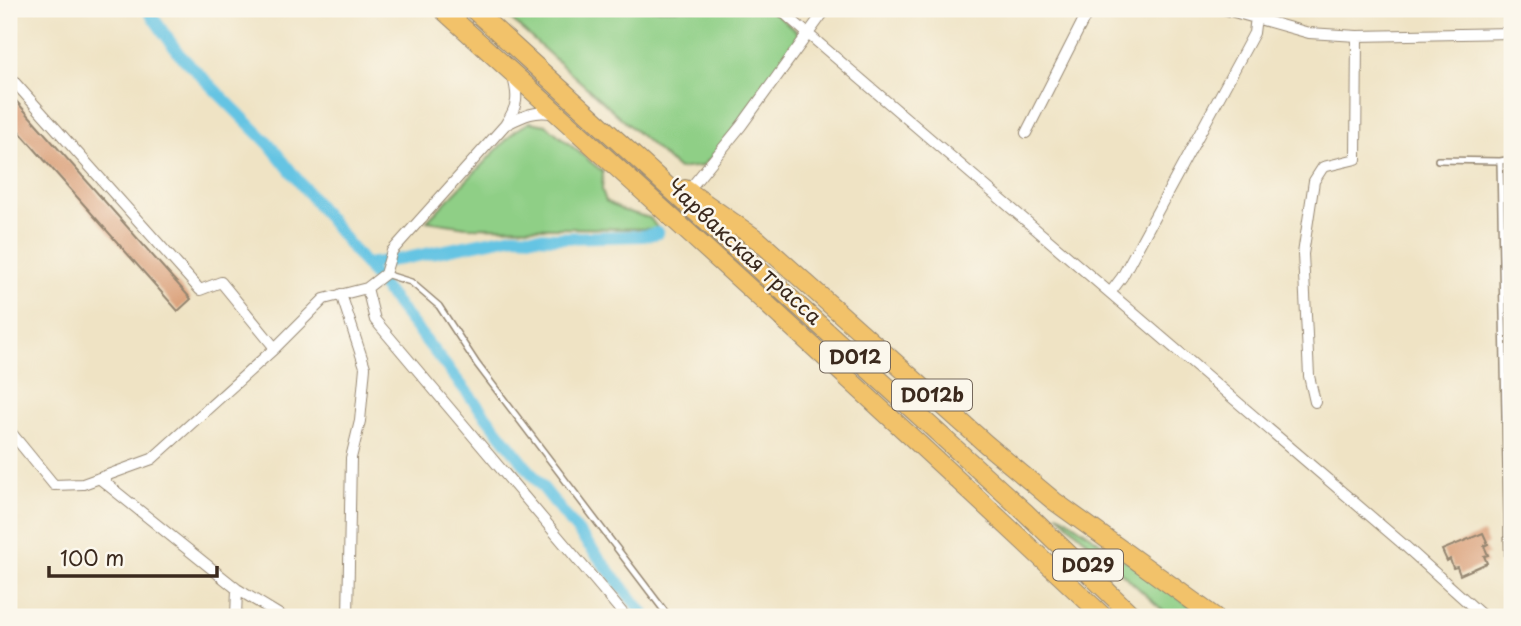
<svg xmlns="http://www.w3.org/2000/svg" width="1521" height="626" font-family="'Playpen Sans',sans-serif">
<rect width="100%" height="100%" fill="#fbf7ec"/>
<filter id="ink" filterUnits="userSpaceOnUse"><feTurbulence type="fractalNoise" baseFrequency=".0143" numOctaves="2"/><feDisplacementMap in="SourceGraphic" scale="14" xChannelSelector="R" yChannelSelector="G"/><feConvolveMatrix kernelMatrix="1 2 1 2 8 2 1 2 1" color-interpolation-filters="sRGB"/></filter>
<filter id="wash" filterUnits="userSpaceOnUse"><feTurbulence type="fractalNoise" baseFrequency=".00686" numOctaves="4" result="noise"/><feDisplacementMap in="SourceGraphic" scale="28" xChannelSelector="R" yChannelSelector="G"/><feGaussianBlur stdDeviation="1.57" result="paint"/><feColorMatrix in="noise" values="0 0 0 0 0 0 0 0 0 0 0 0 0 0 0 0 0 1.4 0 .05"/><feComposite in="paint" operator="in"/></filter>
<g filter="url(#wash)">
<rect width="100%" height="100%" fill="#efe3c4"/>
<path fill="#8fcf86" stroke="#657c52" stroke-width="2" d="M499 9H770L800 34 719 150 702 166 678 169Z
M530 122 546 125 603 172 602 190 606 201 622 210 650 218 658 229 466 227 427 221 515 131Z
M1057 514 1064 517 1206 617H1170Z"/>
<g fill="none" stroke-linecap="round" stroke-linejoin="round">
<path stroke="#65c4e3" stroke-width="12" d="M147 9 179 54 270 145 646 617
M367 264 402 259 514 236 555 238 642 236 658 233"/>
</g>
<g id="blocks">
<path fill="#d99c74" d="M9 93 191 299 178 311 9 120Z
M1483 533 1488 544 1484 546 1488 555 1484 556 1487 563 1460 575 1457 567 1453 568 1450 559 1447 561 1442 550Z"/>
</g>
</g>
<g filter="url(#ink)">
<use href="#blocks" fill-opacity="0" stroke="#958671" stroke-width="2"/>
<g fill="none" stroke-linecap="round" stroke-linejoin="round">
<g stroke="#958671" stroke-width="8">
<path id="service" d="M1438 160 1500 161 1509 617
M1500 161 1512 159
M385 274 411 282 439 306 477 364 669 617"/>
</g>
<g stroke="#958671" stroke-width="12">
<path id="minor" d="M779 9 1404 545 1484 617
M1223 9 1309 33 1357 36 1512 33
M9 76 200 290 221 282 275 348
M505 125C521 117 535 109 554 114
M1026 133 1089 9
M688 191 741 126 826 9
M367 288 375 320 626 617
M1110 293 1122 277 1254 33 1257 9
M341 294 365 367 360 421 351 458 348 617
M1315 402 1309 376 1303 254 1314 181 1323 167 1356 159 1357 36
M9 430 54 485 83 484 152 459 275 348 324 299 367 288 385 274 392 251 505 125C518 106 519 97 512 74
M99 478 237 589 283 617
M236 617 237 589"/>
</g>
<g stroke="#958671" stroke-width="20">
<path id="trunk" d="M442 9C664 210 886 411 1104 617
M473 9 1026 513 1134 617
M685 189 758 240 986 444 1054 501 1215 617"/>
</g>
<use href="#service" stroke="#fff" stroke-width="5"/>
<use href="#minor" stroke="#fff" stroke-width="10"/>
<use href="#trunk" stroke="#f2c26a" stroke-width="18"/>
</g>
</g>
<g text-anchor="middle" stroke-width="5" stroke-linejoin="round" paint-order="stroke">
<g fill="#fbf7ec" stroke="#75685c" stroke-width="2">
<rect x="820" y="341.5" width="70" height="31" rx="5"/>
<rect x="892" y="379.5" width="80" height="31" rx="5"/>
<rect x="1053" y="549.5" width="70" height="31" rx="5"/>
</g>
<g font-size="19" font-weight="bold" fill="#3b2a1e">
<text x="855" y="364">D012</text>
<text x="932" y="402">D012b</text>
<text x="1088" y="572">D029</text>
</g>
<g font-size="21" fill="#3b2a1e" stroke="#fbf7ec">
<text transform="translate(744 252) rotate(43)" y="7">Чарвакская трасса</text>
</g>
</g>
<rect width="1521" height="626" fill="none" stroke="#fbf7ec" stroke-width="35"/>
<path d="M49 566v10h168v-10" fill="none" stroke="#3b2a1e" stroke-width="3.5"/>
<text x="60" y="566" font-size="21" fill="#3b2a1e" stroke="#fbf7ec" stroke-width="5" paint-order="stroke">100 m</text>
</svg>
